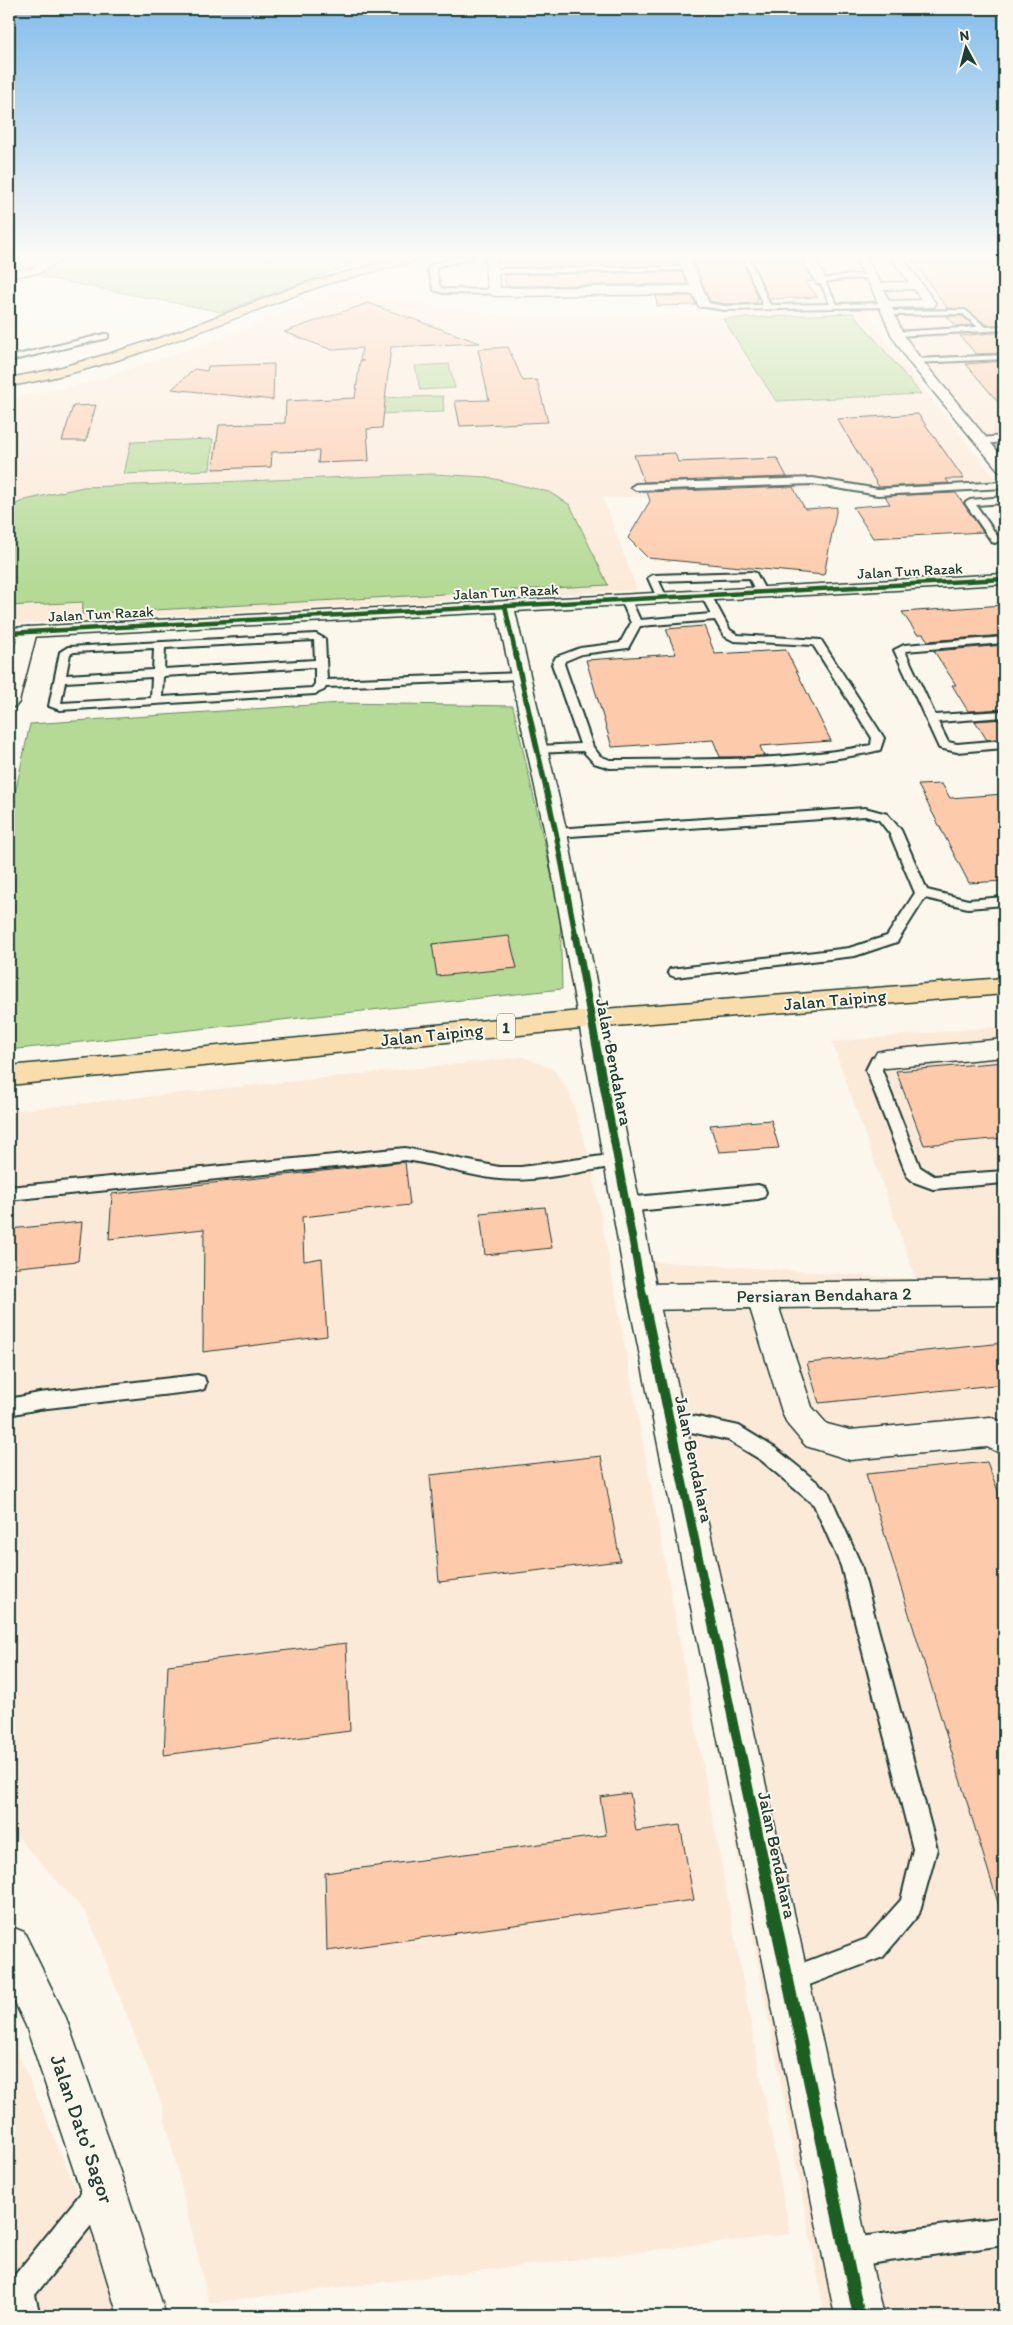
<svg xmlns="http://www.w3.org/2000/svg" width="1013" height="2325" font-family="Itim,sans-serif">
<rect width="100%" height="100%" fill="#fbf7ec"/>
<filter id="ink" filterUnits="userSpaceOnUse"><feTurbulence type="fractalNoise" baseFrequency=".02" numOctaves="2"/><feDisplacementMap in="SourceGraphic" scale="10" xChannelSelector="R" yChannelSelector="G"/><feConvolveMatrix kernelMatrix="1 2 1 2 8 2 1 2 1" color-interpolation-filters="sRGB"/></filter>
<g filter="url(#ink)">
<path fill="#fcead9" d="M747 258H1004V461L872 309 775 310Z
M337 291 517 318 671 316 868 311 885 340 998 482 603 498 637 590 15 624 9 645V398L84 384 216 340Z
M1004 1026V2316H825L624 1259 916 1279 832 1042Z
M523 1057 553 1069 569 1091 591 1163 790 2234 209 2303 161 2102 87 1914 9 1828V1111Z
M9 2032 130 2316H9Z"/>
<path fill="#b5da96" stroke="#6a8c65" d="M66 258H377L361 261 221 312 41 277Z
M853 313 921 394 776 401 723 319Z
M449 364 455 388 420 390 415 366Z
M443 396 444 412 375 414V398Z
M213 439 210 470 124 474 131 442Z
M433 474 487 477 549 492 570 505 608 585 82 614 83 602 9 606V507L25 500 83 487Z
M341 703 513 706 560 912 562 989 9 1050V821L30 724Z"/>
<path fill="#fdcbac" stroke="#1f3d34" d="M502 258H676L679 265 503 267Z
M692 258H741L759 299H756L758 303 724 304 710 301Z
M751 258H798L813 281H805L818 297 769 299Z
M911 258H997L1004 265V324L987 325 966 309 947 308Z
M682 272 687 284 506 286 504 275Z
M656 296H692L696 305 657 306Z
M368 303 480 343 391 347 382 428 367 429 369 461 318 463 319 451 272 452 271 467 213 469 219 425 285 423 286 401 355 398 360 361H364L360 360 362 348 332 350 284 332Z
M947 316H962L973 325 956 326Z
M1004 332V353L976 354 960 336Z
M508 347 523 381 537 380 548 422 460 426 455 401 489 400 478 349Z
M1004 361V409L966 364Z
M274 364 273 400 172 389 194 369 207 371 208 366Z
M96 405 86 441H62L73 406Z
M918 414 964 479H946L949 483 879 487 837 419Z
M675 453 678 462 777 458 787 477 644 482 634 455Z
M793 487 805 509 837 507 824 575 648 558 628 538 650 501 647 492Z
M956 493 983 532 873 538 853 507 890 504 885 496Z
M1004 605V635L928 641 923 634H917L902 612Z
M704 626 715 654 786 650 831 741 760 746 764 756 741 757H720L713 740 612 747 586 660 676 654 666 629Z
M1004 645V709L968 711 952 685H956L934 651Z
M1004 719V738L987 740 975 721Z
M942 784 950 798 1004 794V881L969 883 918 785Z
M509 936 517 968 437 976 432 944Z
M1004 1062V1138L924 1145 896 1071Z
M771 1120 779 1148 719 1152 710 1125Z
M405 1162 410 1205 302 1217 304 1261 322 1258 327 1336 203 1352 204 1229 109 1239 112 1194Z
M545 1207 552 1248 485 1255 480 1213Z
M82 1222 78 1261 9 1268V1229Z
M1004 1343V1384L819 1403 807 1363Z
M601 1456 620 1561 439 1582 430 1475Z
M987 1462 1004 1507V1905L999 1906 866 1474Z
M346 1643 350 1731 164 1755 168 1665Z
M630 1793 636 1831 680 1825 694 1900 327 1951 325 1873 606 1835 600 1797Z"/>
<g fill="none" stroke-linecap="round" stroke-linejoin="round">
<g stroke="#1f3d34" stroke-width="4">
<path id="lane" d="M459 258H472L435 267 440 287 445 289 494 290H497V294L444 293 434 290 428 270 430 265Z
M743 258H749L770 305 830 304 819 280 844 275H871L873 276V278L844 279 825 282 837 304 886 303 890 305 886 307 724 310 700 306 699 304 703 302 724 306 763 305Z
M689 267 692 269 691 270 491 273 488 271 491 269Z
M965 310 986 327 1004 326V330L897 336 893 334 894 332 978 327 963 314 889 315 885 313 889 311Z
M105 334H108V338L9 361V357Z
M1004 355V359L915 363 911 361 915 359Z
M1004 436V442L981 444 977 441 981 438Z
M813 478 878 489 1004 482V488L878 495 813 484 636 490 631 487 636 484Z
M1004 497V503L976 505 1000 540 995 543 992 542 965 503 970 500Z
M752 572 756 573 766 592 765 594H757L749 578 659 581 667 598 662 601 657 598 648 578 653 575Z
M706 592 711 595 730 630 738 635 821 640 884 738 880 750C792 771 700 766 610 768L594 763 583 751 534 753 532 750 534 747 538 746 580 744 552 664 556 657 580 648 620 643 631 623 621 600 622 598H630L640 620 711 614 701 595ZM715 620 724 636 734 641 813 645 872 738 871 745C785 762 697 759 610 760L600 756 593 747 564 664 565 661 582 654 628 648 640 626Z
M316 634 325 639 327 680 521 673 527 676 521 679 326 687 324 690 315 694 60 710 49 706 60 652 68 647ZM314 640 315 660 164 669 165 648ZM154 648 153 670 66 675 70 654 74 652ZM315 667V684L312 688 162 697 163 676ZM152 677 151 698 61 703 65 682Z
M1004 637V643L905 651 935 715 1004 711V717L938 722 948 742 957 744 1004 740V748L957 752 939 748 894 650 904 645Z
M865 808 887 814 901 830 927 890 968 900 1004 897V905L968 908 925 898 897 942 855 956 675 977 670 975 668 972 670 969 849 948 887 936 915 893 890 834 879 820 865 816 556 837 550 833 556 829Z
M886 1053 891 1055 894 1059 891 1063 883 1066 882 1070 920 1167 934 1176 1004 1171V1183L933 1189 914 1182 907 1176 866 1070 872 1058Z
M405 1148 499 1167H521L617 1154 623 1156 625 1160 623 1164 617 1166C584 1171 531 1183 499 1179 467 1176 437 1164 405 1160L9 1200V1187Z
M758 1185 764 1187 766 1192 764 1197 758 1199 626 1212 620 1210 618 1205 620 1200 626 1198Z
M197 1375 204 1377 206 1383 204 1389 197 1391 39 1409 9 1415V1399L39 1393Z
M670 1411 739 1426 775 1448 828 1491 861 1565 937 1849 919 1914 883 1957 788 1993 779 1990 776 1981 779 1972 866 1939 901 1900 913 1849 841 1566 814 1505 761 1460 728 1440 663 1426 661 1420 663 1414Z
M100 2179 110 2182 113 2192 110 2202 35 2295 40 2316H12L9 2303 10 2281 90 2182Z
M1004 2217V2245L846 2267 836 2263 832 2253 836 2243 846 2239Z"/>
</g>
<g stroke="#1f3d34" stroke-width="3">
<path id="street" d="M49 258H63L40 273 9 277V271L33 268Z
M484 258H496L500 288 690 286 678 258H690L709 304 707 307H699L693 294 494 296 488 292Z
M802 258H814L827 281 825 284H817Z
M891 258H903L936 304 934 307 882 308 880 305 882 302 886 301 921 300 914 289 873 290 871 287 873 284 877 283 909 282Z
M28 627 34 628 37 632 19 702 16 706 9 708V668L19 632 22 628Z
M1004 1039V1057L886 1068 877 1066 873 1059 877 1052 886 1050Z
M1004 1280V1305L779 1308 812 1407 827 1424 850 1430 990 1417 1004 1423V1455L987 1447 850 1460 806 1446 788 1425 783 1415 750 1308 643 1310 632 1306 628 1297 632 1288 643 1284Z"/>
</g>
<g stroke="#1f3d34" stroke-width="3">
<path id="secondary" d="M854 258H866L883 287 903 334 920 358 1004 459V473L999 471 908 361 891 334 871 287Z
M1004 574V584L515 611 567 833 658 1297 883 2316H835L628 1297 545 833 497 612 9 638V628Z
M9 1926 24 1932 66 2018 126 2189 166 2316H118L80 2189 26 2026 9 1990Z"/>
</g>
<g stroke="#1f3d34" stroke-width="3">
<path id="primary" d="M401 258H420L418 260C383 270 346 277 312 289 212 326 114 369 9 386V378L51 370 108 354 166 336 306 283Z"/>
</g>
<g stroke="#1f3d34" stroke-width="3">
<path id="highway" d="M1004 978V994L591 1028 9 1085V1066L591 1010Z"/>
</g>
<use href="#lane" fill="#fbf7ec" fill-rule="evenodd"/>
<use href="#street" fill="#fbf7ec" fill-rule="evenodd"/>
<use href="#secondary" fill="#fbf7ec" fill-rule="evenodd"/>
<use href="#primary" fill="#f9deab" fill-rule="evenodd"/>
<use href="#highway" fill="#f9deab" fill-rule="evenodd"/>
<g stroke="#fbf7ec" stroke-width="6">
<path id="cycleway-far4" d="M505 606 516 656
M9 633 1004 579"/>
</g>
<g stroke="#fbf7ec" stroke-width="8">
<path id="cycleway-far3" d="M516 655 556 833 576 938"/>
</g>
<g stroke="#fbf7ec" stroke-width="11">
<path id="cycleway-far2" d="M576 937 643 1296"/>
</g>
<g stroke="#fbf7ec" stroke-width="12">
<path id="cycleway-far1" d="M643 1295 739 1750"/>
</g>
<g stroke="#fbf7ec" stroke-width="15">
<path id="cycleway" d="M739 1749 859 2316"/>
</g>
<use href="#cycleway-far4" stroke="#1b5e20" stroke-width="4.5"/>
<use href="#cycleway-far3" stroke="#1b5e20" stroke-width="5.5"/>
<use href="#cycleway-far2" stroke="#1b5e20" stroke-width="8"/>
<use href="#cycleway-far1" stroke="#1b5e20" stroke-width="9"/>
<use href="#cycleway" stroke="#1b5e20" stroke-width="12"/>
</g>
</g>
<linearGradient id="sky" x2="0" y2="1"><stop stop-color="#84bdeb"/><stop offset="0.44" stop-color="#fdfbf6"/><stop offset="1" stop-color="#fdfbf6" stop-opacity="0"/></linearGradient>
<rect width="1013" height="584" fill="url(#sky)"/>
<g text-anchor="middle" stroke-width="4" stroke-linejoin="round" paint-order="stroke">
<g font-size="15" fill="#1f3d34" stroke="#fbf7ec">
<text transform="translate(910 571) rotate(-3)" y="5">Jalan Tun Razak</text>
<text transform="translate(506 592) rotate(-3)" y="5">Jalan Tun Razak</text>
<text transform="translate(101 614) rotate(-3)" y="5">Jalan Tun Razak</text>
</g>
<rect fill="#fbf7ec" stroke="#61756b" stroke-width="1" x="497" y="1013.5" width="18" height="27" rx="4"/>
<g font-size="16" font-weight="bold" fill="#1f3d34">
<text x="506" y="1033">1</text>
</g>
<g font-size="18" fill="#1f3d34" stroke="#fbf7ec">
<text transform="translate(835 1000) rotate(-5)" y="6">Jalan Taiping</text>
<text transform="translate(432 1035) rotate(-6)" y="6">Jalan Taiping</text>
<text transform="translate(614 1062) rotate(79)" y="6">Jalan Bendahara</text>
<text transform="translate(824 1295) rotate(-1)" y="6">Persiaran Bendahara 2</text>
<text transform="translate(694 1459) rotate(78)" y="6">Jalan Bendahara</text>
<text transform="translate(777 1855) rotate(78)" y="6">Jalan Bendahara</text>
</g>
<g font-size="21" fill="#1f3d34" stroke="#fbf7ec">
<text transform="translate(82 2129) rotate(71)" y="7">Jalan Dato' Sagor</text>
</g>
</g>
<rect width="1013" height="2325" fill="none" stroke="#fbf7ec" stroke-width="30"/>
<rect x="15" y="15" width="983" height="2295" fill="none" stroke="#1f3d34" stroke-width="2" filter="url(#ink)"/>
<g transform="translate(966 48) rotate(353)" stroke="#fbf7ec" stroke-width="4" paint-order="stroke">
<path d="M0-4L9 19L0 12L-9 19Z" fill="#1f3d34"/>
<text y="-8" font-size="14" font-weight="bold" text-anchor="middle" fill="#1f3d34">N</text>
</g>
</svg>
